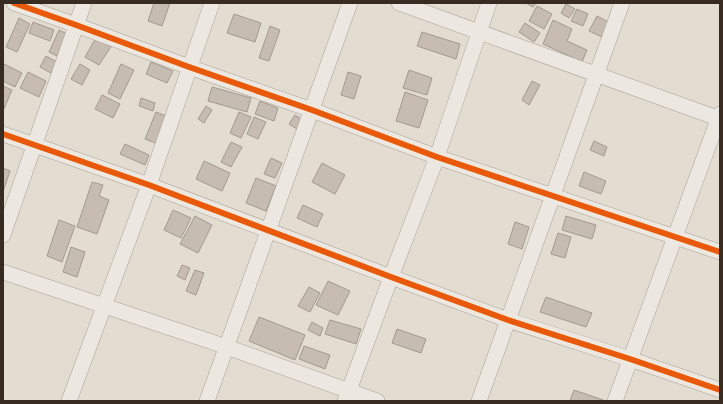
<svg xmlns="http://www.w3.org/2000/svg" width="723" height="404" font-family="'Roboto Serif',serif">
<rect width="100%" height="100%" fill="#e3ddd1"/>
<path fill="#c6bcb2" stroke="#a39990" d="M154 3H170L162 26 148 21Z
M526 3H536L533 7Z
M566 4 575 9 569 18 561 13Z
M537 6 552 14 544 29 529 21Z
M577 9 588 14 583 26 571 21Z
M234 14 261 23 255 42 227 33Z
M597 16 610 23 602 37 589 31Z
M19 18 30 24 17 52 6 47Z
M553 20 572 29 567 41 587 50 582 62 543 44Z
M33 22 54 30 50 41 29 33Z
M525 23 540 33 534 42 519 32Z
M270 26 280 30 269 61 259 58Z
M59 30 69 35 59 57 49 52Z
M422 32 460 44 456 59 417 46Z
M97 36 112 45 99 65 85 57Z
M46 56 57 62 51 73 40 67Z
M151 62 173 71 167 83 146 74Z
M4 64 22 73 15 87 3 81V66Z
M80 64 90 70 82 85 71 79Z
M121 64 134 70 120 99 108 93Z
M409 70 432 78 427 95 403 88Z
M28 72 46 81 39 97 20 88Z
M348 72 361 76 354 99 341 95Z
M532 81 540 85 529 105 522 100Z
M3 86 12 90 4 109H3Z
M212 87 251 98 247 112 208 101Z
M405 92 428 100 419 128 396 121Z
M102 95 120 104 113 118 95 109Z
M141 98 155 103 153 111 139 106Z
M260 101 278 108 274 121 255 114Z
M206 106 212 110 204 123 198 119Z
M156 112 169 117 158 144 145 139Z
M239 112 251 117 241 138 230 133Z
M295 115 303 120 297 129 289 124Z
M254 117 266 122 258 139 247 134Z
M594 141 607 147 604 156 590 150Z
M231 142 242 147 231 167 221 162Z
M125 144 149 155 145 165 120 154Z
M271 158 282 163 275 178 264 174Z
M204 161 230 173 222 191 196 179Z
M322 163 345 175 335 194 312 182Z
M3 168 10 171 3 192Z
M584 172 606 181 601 194 579 186Z
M256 178 276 186 266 211 246 203Z
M92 182 103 185 99 196 109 200 97 234 77 227Z
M303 205 323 214 317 227 297 218Z
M173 210 191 218 181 238 164 230Z
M195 216 212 225 198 253 180 244Z
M566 216 596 225 592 239 562 230Z
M59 220 75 226 62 262 47 256Z
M515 222 529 227 522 249 508 244Z
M558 233 571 237 565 258 551 254Z
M71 247 85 252 77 277 63 272Z
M182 265 190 268 185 280 177 276Z
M195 270 204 273 196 295 186 291Z
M328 281 350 291 338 315 316 305Z
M309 287 320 293 310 312 298 306Z
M546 297 592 313 586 327 540 312Z
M259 317 305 335 295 360 249 341Z
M330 320 361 329 356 344 325 334Z
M312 322 323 328 320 336 308 330Z
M397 329 426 339 421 353 392 343Z
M304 346 330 355 325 369 299 359Z
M574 390 606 401H570Z"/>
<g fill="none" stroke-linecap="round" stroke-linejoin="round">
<g stroke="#a8a299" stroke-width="16">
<path id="minor" d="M14 3 76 25 189 67 312 110 437 157 720 252
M399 3 720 119
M3 134 149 185 391 277 508 320 630 359 720 390
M3 235 84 3
M3 272 227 347 377 401
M69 401 149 185 212 3
M207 401 350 3
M345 401 391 277 437 157 489 3
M479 401 622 3
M615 401 720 114"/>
</g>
<use href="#minor" stroke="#ece8e1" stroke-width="15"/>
<g stroke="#f2ead9" stroke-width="8">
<path id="cycleway" d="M14 3 76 25 189 67 312 110 437 157 720 252
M3 134 149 185 391 277 508 320 630 359 720 390"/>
</g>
<use href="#cycleway" stroke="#e8590c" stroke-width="6"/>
</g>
<rect width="723" height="404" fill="none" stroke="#372b22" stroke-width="8"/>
</svg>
